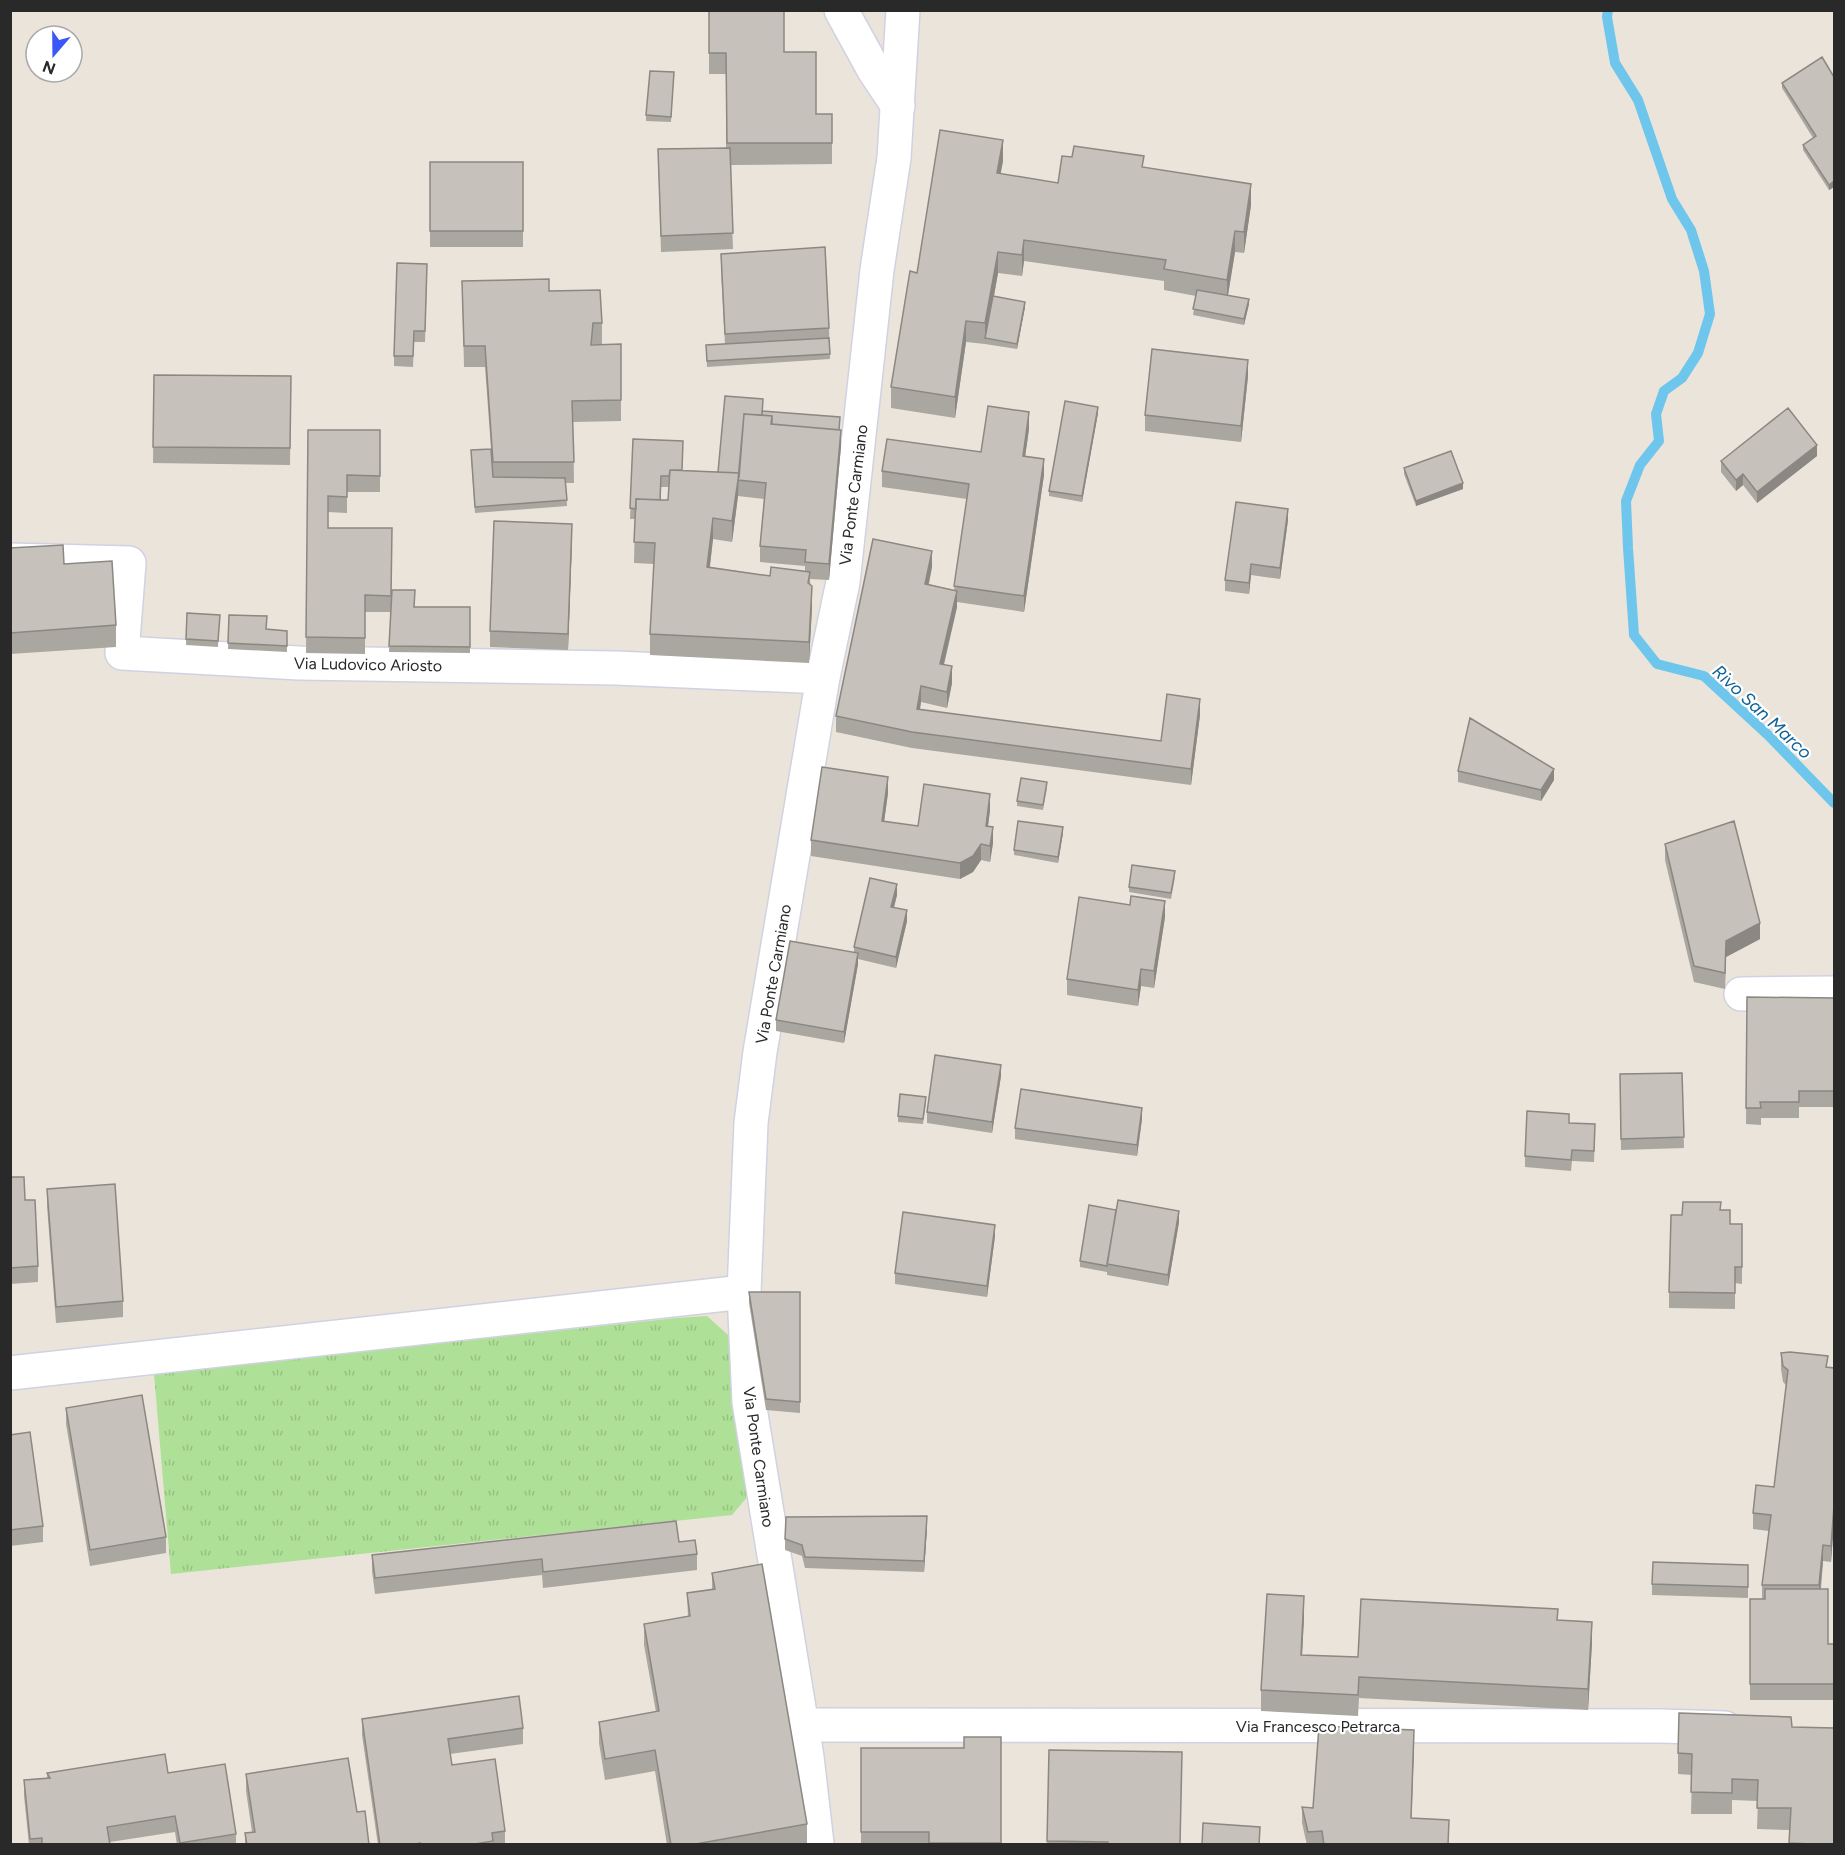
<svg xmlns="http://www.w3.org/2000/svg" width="1845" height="1855" font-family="Figtree,sans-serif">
<defs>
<pattern id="grass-tufts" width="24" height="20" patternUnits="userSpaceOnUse" patternTransform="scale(1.5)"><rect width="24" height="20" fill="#aee197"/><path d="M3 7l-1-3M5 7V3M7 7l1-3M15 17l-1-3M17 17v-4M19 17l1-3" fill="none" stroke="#96c182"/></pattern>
</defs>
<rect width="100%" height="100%" fill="#ebe4da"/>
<path fill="url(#grass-tufts)" d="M707 1316 728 1335 749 1495 732 1515 171 1574 154 1374 676 1318Z"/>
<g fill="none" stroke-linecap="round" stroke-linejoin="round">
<path stroke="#6ec6ed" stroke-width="10" d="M1608 10 1607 17 1615 63 1638 100 1672 199 1691 230 1704 271 1710 314 1698 353 1682 378 1664 391 1656 414 1659 441 1640 465 1626 501 1628 548 1634 635 1657 664 1704 676 1768 735 1834 803"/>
<g stroke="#d0d2e2" stroke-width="36">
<path id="minor" d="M841 10 874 70 898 106
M10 560 129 563 122 653 299 663 616 668 823 677
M1741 994 1834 993
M10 1373 744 1292
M800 1725 1662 1726 1725 1728"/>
</g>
<g stroke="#d0d2e2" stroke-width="36">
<path id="tertiary" d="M817 1844 807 1757 749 1402 744 1292 751 1123 760 1052 823 677 843 582 877 270 894 158 903 10"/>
</g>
<use href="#minor" stroke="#fff" stroke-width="33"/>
<use href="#tertiary" stroke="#fff" stroke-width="33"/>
</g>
<path fill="#aaa6a0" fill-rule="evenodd" d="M709 10 784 52 816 114H832V164L730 165 733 249 661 252 658 149 726 148V74H709Z
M674 72 671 122 646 121V115Z
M1834 77V187L1829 190 1803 150V145L1813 138 1782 88V83Z
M1003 161 1000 174 1058 183 1144 168 1251 205 1244 253 1235 252 1228 295 1249 304 1244 325 1193 315 1196 296 1164 290V281L1024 261 1022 276 998 273 994 296 1025 307 1017 349 985 344 966 342 955 418 891 408V387L917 273Z
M430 162H523V247H430Z
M721 254 829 328 830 359 707 367 706 345 725 344 721 270Z
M427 275 425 342H414L413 367 394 366V356Z
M462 281 549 291 602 323V344H593V345L621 344V421L573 422 574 483H566L567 506 475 513 471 456 491 449 485 367H464Z
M154 375 291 376 290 465 153 463Z
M1248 376 1241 442 1145 431V415Z
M763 411 839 430 841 446 829 580 810 579 812 607 809 663 650 655V634L654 564 634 563 635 519H630L633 439 682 470 718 472ZM661 487H669L668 500H661ZM738 496 764 499 760 546V562L805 566V571L770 576 710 567 713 539 732 542Z
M1098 413 1082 502 1049 496V491Z
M1029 429 1025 456 1044 475 1024 612 957 602V607L944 665 952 683 947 708 921 702 920 710 1161 741 1200 715 1191 785 912 748 836 732V716L932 567 929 584 954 590 967 499 882 487V471L981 452Z
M308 430H380V492H347V513L328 512V528L391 595 414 607H470V653L389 652 391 612H365V654L306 653Z
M1817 456 1757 503 1743 485 1736 491 1721 472V461Z
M1404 468 1463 489 1416 506 1404 474Z
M1288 520 1280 579 1251 575 1249 594 1225 591V580Z
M572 540 568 650 490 647V631Z
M10 548 64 564 116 625V647L10 654Z
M187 613 220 615 218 647 186 645Z
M229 615 267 629 287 631V652L228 649Z
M1458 771 1554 780 1541 801 1458 782Z
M1047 788 1043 810 1017 806V801Z
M888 793 884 822 918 826 990 810 988 826 993 843 990 862 981 860 973 872 960 879 811 856V840Z
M1063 833 1058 863 1014 855V850Z
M1665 844 1760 939 1726 957 1725 989 1694 982 1665 860Z
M1175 877 1171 899 1129 892V887Z
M897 895 894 908 907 921 896 968 858 959V964L844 1043 776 1031V1020L854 952V947Z
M1165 917 1154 988 1141 986 1138 1006 1067 995V979Z
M1747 997 1834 998V1107H1799V1118H1761V1125L1746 1124Z
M1682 1073 1684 1148 1621 1150 1620 1074Z
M1001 1076 992 1133 927 1123V1112Z
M926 1102 923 1124 898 1122V1116Z
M1142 1119 1137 1156 1015 1139V1128Z
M1569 1123 1595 1135 1594 1162 1572 1161 1571 1171 1525 1167V1156Z
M10 1177 25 1200 38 1266V1282L10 1284Z
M47 1189 123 1301V1317L56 1323 47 1206Z
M1721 1210 1730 1224H1742V1284L1735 1283V1309L1669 1308V1292L1682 1215Z
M1179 1222 1168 1286 1107 1275V1272L1080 1267V1261Z
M995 1236 987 1297 895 1284V1273Z
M749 1292H800V1413L766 1410 749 1303Z
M1781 1353 1828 1367 1834 1368V1522L1831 1562 1823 1561 1821 1589 1828 1644H1834V1700H1750V1599H1762V1585L1769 1531 1753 1529V1513L1774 1487 1786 1385 1783 1382 1781 1369Z
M66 1408 166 1537V1553L90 1566 66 1424Z
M10 1435 43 1526V1542L10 1546Z
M927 1527 924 1572 805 1568 802 1556 785 1550V1539Z
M679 1542 697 1554V1570L543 1588 542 1575 375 1594 372 1571V1555Z
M1748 1565V1598L1652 1595V1584Z
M712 1573 807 1824V1845H667L655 1771 605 1780 599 1743V1722L656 1712 644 1645V1624L688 1617 687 1593 712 1589Z
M1304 1617 1302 1655 1358 1657 1558 1620 1592 1643 1588 1710 1359 1698 1358 1716 1261 1711V1690Z
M362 1719 523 1728V1744L450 1754 452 1765 505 1831V1845H378L362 1735Z
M1792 1727 1834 1845H1789L1790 1830 1757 1829 1758 1801 1732 1800V1814H1691L1692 1775 1678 1774V1753Z
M1001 1737V1845H861V1748H964Z
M1414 1746 1411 1818 1449 1845H1307L1302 1823V1807L1313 1808Z
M1049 1750 1180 1845H1047Z
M47 1773H168L236 1834V1845H177L175 1832 110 1842V1845H29L24 1796V1780L47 1778Z
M246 1774 357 1812 369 1845H245V1833L252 1832 246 1791Z"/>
<path fill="#8b8782" d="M1003 140V161L997 194V173Z
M1834 181V187L1829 190V185Z
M1251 184V205L1244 253V232Z
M1235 231V252L1227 301V280Z
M1024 240V261L1022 276V255Z
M998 252V273L986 339 985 338V323Z
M1249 299V304L1244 325V319Z
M1025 302V307L1017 349V344Z
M966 321V342L955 418V397Z
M1248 360V376L1241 442V426Z
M1098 407V413L1082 502V496Z
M1029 412V429L1023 472V456Z
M841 430V446L829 580V564Z
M1817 445V456L1757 503V492Z
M1044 459V475L1024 612V596Z
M739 473 738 496 732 542V521Z
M1743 474V485L1736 491V480Z
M1463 483V489L1416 506V501Z
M1288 509V520L1280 579V568Z
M713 518V539L707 588V567Z
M572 524V540L568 650V634Z
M932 551V567L925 600V584Z
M1251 564V575L1249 594V583Z
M812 586V607L809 663V642Z
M957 591V607L940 680V664Z
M952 666V683L947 708V692Z
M921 686V702L917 725V709Z
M1200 699V715L1191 785V769Z
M1554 769V780L1541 801V790Z
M888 777V793L882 837V821Z
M990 794V810L986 842V826Z
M993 827V843L990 862V846Z
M1063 827V833L1058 863V857Z
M981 844V860L973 872 960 879V863Z
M897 884V895L891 918V907Z
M1165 901V917L1154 988V971Z
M907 910V921L896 968V957Z
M1760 923V939L1726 957 1725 989 1726 941Z
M858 953V964L844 1043V1032Z
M1141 969V986L1138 1006V990Z
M1001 1065V1076L992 1133V1122Z
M1142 1108V1119L1137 1156V1145Z
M1179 1211V1222L1168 1286V1275Z
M995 1225V1236L987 1297V1286Z
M1834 1506V1522L1831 1562V1546Z
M927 1516V1527L924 1572V1561Z
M1823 1545V1561L1819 1602V1585Z
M1304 1596V1617L1301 1676V1655Z
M1592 1622V1643L1588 1710V1689Z
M1414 1730V1746L1411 1834V1818Z"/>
<path fill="#c6c1ba" stroke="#8b8782" stroke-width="1.5" d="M709 10H784V52H816V114H832V143H727L726 53H709Z
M1822 57 1834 77V181L1829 185 1803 145 1816 136 1782 83Z
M650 71 674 72 671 117 646 115Z
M940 130 1003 140 997 173 1058 183 1062 156 1072 157 1074 146 1144 156 1142 167 1251 184 1244 232 1235 231 1227 280 1164 269 1166 260 1024 240 1022 255 998 252 985 323 966 321 955 397 891 387 910 271 917 273Z
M730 148 733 233 661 236 658 149Z
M430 162H523V231H430Z
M825 247 829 328 725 334 721 254Z
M397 263 427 264 425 331H414L413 356H394Z
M549 279V291L600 290 602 323H593L591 345 621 344V400L572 401 574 462H493L485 346H464L462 281Z
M1197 290 1249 299 1244 319 1193 309Z
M993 296 1025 302 1017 344 985 338Z
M829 338 830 354 707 361 706 345Z
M1152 349 1248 360 1241 426 1145 415Z
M154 375 291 376 290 448 153 447Z
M725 396 763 399 762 415 744 414 739 478V473L718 472Z
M1065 401 1098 407 1082 496 1049 491Z
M988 406 1029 412 1023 456 1044 459 1024 596 954 586 969 484 882 471 887 439 981 452Z
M1788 408 1817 445 1757 492 1743 474 1736 480 1721 461Z
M762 411 840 417 839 430 772 424V416L762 415Z
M744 414 772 416 771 424 841 430 829 564 805 562 806 550 760 546 766 483 738 480Z
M308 430H380V476L347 475V497L328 496V528H392L391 596 365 595V638L306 637Z
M633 439 683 441 682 470H670L669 476H661L660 500 636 499V509L630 508Z
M491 449 493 477 565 478 567 500 475 507 471 450Z
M1451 451 1463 483 1416 501 1404 468Z
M670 470 739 473 732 521 713 518 707 567 770 576 771 567 810 572 808 583 812 586 809 642 650 634 655 543 634 542 636 499 668 500Z
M1236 502 1288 509 1280 568 1251 564 1249 583 1225 580Z
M494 521 572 524 568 634 490 631Z
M873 539 932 551 925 584 957 591 940 664 952 666 947 692 921 686 917 709 1161 741 1167 694 1200 699 1191 769 912 732 836 716Z
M63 545 64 564 112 561 116 625 10 633V548Z
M392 590H415L414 607H470V647L389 646Z
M187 613 220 615 218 641 186 639Z
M229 615 267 616 266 629 287 631V646L228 643Z
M1470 718 1554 769 1541 790 1458 771Z
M822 767 888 777 882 821 918 826 924 784 990 794 986 826 993 827 990 846 981 844 973 856 960 863 811 840Z
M1021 778 1047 782 1043 805 1017 801Z
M1018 821 1063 827 1058 857 1014 850Z
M1734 821 1760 923 1726 941 1725 973 1694 966 1665 844Z
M1132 865 1175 871 1171 893 1129 887Z
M870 878 897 884 891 907 907 910 896 957 854 947Z
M1131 896 1165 901 1154 971 1141 969 1138 990 1067 979 1079 897 1130 905Z
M790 941 858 953 844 1032 776 1020Z
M1747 997 1834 998V1091H1799V1102H1760L1761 1108H1746Z
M935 1055 1001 1065 992 1122 927 1112Z
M1682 1073 1684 1137 1621 1139 1620 1074Z
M1021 1089 1142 1108 1137 1145 1015 1128Z
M900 1094 926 1097 923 1119 898 1116Z
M1527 1111 1569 1114V1123L1595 1124 1594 1151 1572 1150 1571 1160 1525 1156Z
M10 1177H24L25 1200H35L38 1266 10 1268Z
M115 1184 123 1301 56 1307 47 1189Z
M1118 1200 1179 1211 1168 1275 1107 1264Z
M1683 1202H1721L1720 1210H1730V1224H1742V1267H1735V1293L1669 1292 1671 1215H1682Z
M1089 1205 1116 1210 1107 1266 1080 1261Z
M903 1212 995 1225 987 1286 895 1273Z
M749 1292H800V1402L766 1399Z
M1790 1352 1828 1356 1826 1367 1834 1368V1506L1831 1546 1823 1545 1819 1585H1762L1771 1515 1753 1513 1756 1485 1774 1487 1788 1370 1783 1366 1781 1353Z
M142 1395 166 1537 90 1550 66 1408Z
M30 1432 43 1526 10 1530V1435Z
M927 1516 924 1561 805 1557 802 1545 785 1539 786 1517Z
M676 1521 679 1542 695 1540 697 1554 543 1572 542 1559 375 1578 372 1555Z
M1653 1562 1748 1565V1587L1652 1584Z
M762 1564 807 1824 690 1845H671L655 1750 605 1759 599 1722 659 1711 644 1624 690 1616 687 1593 715 1589 712 1573Z
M1765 1589H1828V1644H1834V1684H1750V1599H1765Z
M1267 1594 1304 1596 1301 1655 1358 1657 1361 1599 1558 1609 1557 1620 1592 1622 1588 1689 1359 1677 1358 1695 1261 1690Z
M519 1696 523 1728 448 1739 452 1765 495 1759 505 1831 492 1833 493 1841 469 1845H420V1843L413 1845H380L362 1719Z
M1679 1713 1791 1717 1792 1727 1834 1728V1845L1789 1843 1791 1808H1757L1758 1780 1732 1779V1793L1691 1792 1692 1754 1678 1753Z
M1319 1726 1414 1730 1411 1818 1449 1820 1448 1845H1324L1322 1831 1308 1832 1302 1807 1313 1808Z
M964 1737H1001V1843H929V1832H861V1748H964Z
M1049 1750 1182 1752 1180 1845H1108V1842L1047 1841Z
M165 1754 168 1773 225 1764 236 1834 180 1843 175 1816 107 1827 110 1845H42V1838L30 1839 24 1780 50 1778 47 1773Z
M348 1758 357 1812 365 1811 369 1845H247L245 1833 255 1832 246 1774Z
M1203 1823 1260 1827 1259 1845H1202Z"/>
<g text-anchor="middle" stroke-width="4.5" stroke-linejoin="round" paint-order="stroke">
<g font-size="16" fill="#292929" stroke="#fff">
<text transform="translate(853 495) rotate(-83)" y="6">Via Ponte Carmiano</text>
<text transform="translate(368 664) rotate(1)" y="6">Via Ludovico Ariosto</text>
<text transform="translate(773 974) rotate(-80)" y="6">Via Ponte Carmiano</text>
<text transform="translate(759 1457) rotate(82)" y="6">Via Ponte Carmiano</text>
<text x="1318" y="1732">Via Francesco Petrarca</text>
</g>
<g font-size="18" font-style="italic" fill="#0f6397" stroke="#fff">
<text transform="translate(1762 712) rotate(43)" y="6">Rivo San Marco</text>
</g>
</g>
<rect width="1845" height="1855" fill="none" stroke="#292929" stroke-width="24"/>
<g transform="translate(54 54) rotate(200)"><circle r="28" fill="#ffffff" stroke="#a9a9a9" stroke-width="1.5"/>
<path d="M0-4.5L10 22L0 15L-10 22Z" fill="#3b57f7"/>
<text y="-9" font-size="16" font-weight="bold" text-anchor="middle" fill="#292929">N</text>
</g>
</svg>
